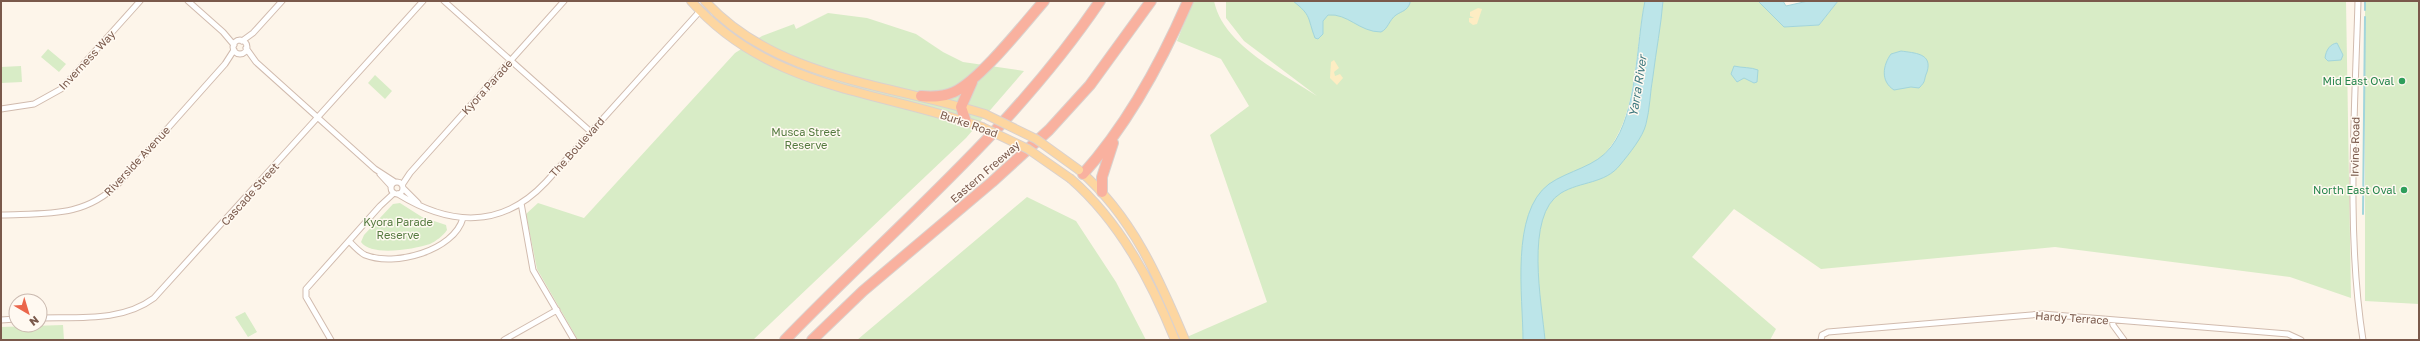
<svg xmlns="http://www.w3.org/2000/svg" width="2420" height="341" font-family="'Golos Text',sans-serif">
<rect width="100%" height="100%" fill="#fdf5ea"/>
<path fill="#d8ecc6" d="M1193 1H1214C1223 45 1282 73 1317 96L1244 41 1226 18V1H1645C1634 50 1639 118 1603 156L1602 178 1646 125 1663 1H1758L1785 27 1819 25 1838 1H2346L2351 298 2290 277 2055 247 1821 269 1734 209 1692 257 1776 329 1770 340H1180L1267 302 1210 135 1249 106 1221 59 1177 41Z
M2365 1H2419V304L2365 301Z
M828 13 867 18 916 34 943 52 963 62 1024 71 966 138 753 340H578L537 269 526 214 538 203 584 218 735 53 762 36 794 24 796 29Z
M48 49 66 64 59 72 41 57Z
M21 66 22 82 1 83V67Z
M375 75 392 91 385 99 368 83Z
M1027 197 1076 221 1116 282 1146 340H857Z
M400 203 422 217 446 225 447 230C443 236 436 241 430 244 415 249 371 257 361 242L364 235 393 204Z
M245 312 257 332 248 337 235 317Z
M63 325 64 340H1V327Z"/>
<path fill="#fdedc3" d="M1478 8 1482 9 1477 24 1473 25 1469 22V18H1474L1470 16V12Z
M1334 60 1339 68 1334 72 1335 76 1340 74 1343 78 1337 85 1330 78 1331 62Z"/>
<path fill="#bce5e9" stroke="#a2d5db" d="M1293 1H1410V3C1407 11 1402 11 1396 15 1389 20 1388 29 1381 32 1359 32 1348 13 1328 15L1323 21V34L1318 39 1315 38C1307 17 1312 16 1293 1Z
M1645 1H1663C1661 26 1656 51 1653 76 1650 92 1650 109 1646 124 1643 137 1629 154 1620 165 1605 184 1581 181 1561 193 1524 215 1542 304 1545 340H1523C1523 297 1510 213 1549 184 1569 170 1596 167 1611 147 1638 112 1636 43 1645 1Z
M1758 1H1783L1786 6 1808 1H1838L1819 25 1784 27Z
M2337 43 2343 55 2341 60 2328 61 2325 58C2326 50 2330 44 2337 43Z
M1901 51C1914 53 1933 53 1927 72 1923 81 1927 80 1919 88L1911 87 1894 90C1880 81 1883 65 1891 54Z
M1734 66C1742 68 1751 67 1758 70L1757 82 1754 83 1744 78 1737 82 1731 74Z"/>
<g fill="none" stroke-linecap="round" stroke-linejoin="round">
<path stroke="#a2d5db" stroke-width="2" d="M2365 10V1
M2363 214 2365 17"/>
<g stroke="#d1bbae" stroke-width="7">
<path id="minor" d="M188 1 223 32 234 45
M444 1 591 132
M2358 1C2355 111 2346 232 2363 340
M233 47a7 7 0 1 1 14 0a7 7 0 1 1-14 0Z
M242 41 253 33 282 1
M246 48 256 62 375 169 395 182
M1 109 34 104 61 89 140 1
M380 174 391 186
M391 188a6 6 0 1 1 12 0a6 6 0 1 1-12 0Z
M402 185 410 173 564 1
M403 188 418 203
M398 194C450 226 502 229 546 182L700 11
M521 203 533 270 574 340
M1 215C47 213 84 218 119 183L225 64 234 50
M349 241C354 246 359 252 365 255 394 267 454 251 463 218
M40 318C79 317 122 322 154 298L423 1
M1 320 16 319
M2112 320 2113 325 2124 340
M331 340 306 297V289L380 206 394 193
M504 340 557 310
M1821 340 1822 335 1828 332 2042 314 2288 334 2301 340"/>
</g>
<g stroke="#dad1cd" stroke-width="10">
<path id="primary" d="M691 1C770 90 878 90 982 127
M705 1C776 79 890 84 985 114
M1080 171C1132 216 1159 278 1185 340
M1071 179C1120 222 1151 281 1175 340"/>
</g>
<g stroke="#dad1cd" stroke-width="12">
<path id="motorway" d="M921 96C933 97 943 97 954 92 980 80 1024 24 1044 1
M966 122 961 107 972 82
M1083 174C1128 124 1161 63 1188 1
M1102 192V177L1113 143
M785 340C892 229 1013 130 1100 1
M812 340 863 291 992 182 1049 130 1090 85 1151 1"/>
</g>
<use href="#minor" stroke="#fff" stroke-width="5"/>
<use href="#primary" stroke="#fdd6a0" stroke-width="8"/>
<use href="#motorway" stroke="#f9b19f" stroke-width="10"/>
<g stroke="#dad1cd" stroke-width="10" stroke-linecap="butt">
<path id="primary-bridge" d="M985 114 1036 139 1079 170
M982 127 1028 149 1071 179"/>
</g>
<use href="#primary-bridge" stroke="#fdd6a0" stroke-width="8"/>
</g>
<g fill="#2e9e5b" stroke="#fff9f1" stroke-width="1.5">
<circle cx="2402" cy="81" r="4"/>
<circle cx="2404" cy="190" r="4"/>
</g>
<g text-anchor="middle" stroke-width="3" stroke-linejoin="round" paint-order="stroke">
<g font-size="11" fill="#7a594b" stroke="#fff9f1">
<text transform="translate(87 60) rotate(-47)" y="4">Inverness Way</text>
<text transform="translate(487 87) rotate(-48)" y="4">Kyora Parade</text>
<text transform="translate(969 124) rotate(19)" y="4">Burke Road</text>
<text transform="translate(577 147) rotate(-48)" y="4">The Boulevard</text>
<text transform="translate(2355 147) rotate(-89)" y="4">Irvine Road</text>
<text transform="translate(137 161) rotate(-47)" y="4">Riverside Avenue</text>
<text transform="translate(985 172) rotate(-41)" y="4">Eastern Freeway</text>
<text transform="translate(250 194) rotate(-48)" y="4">Cascade Street</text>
<text transform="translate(2072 318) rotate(4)" y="4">Hardy Terrace</text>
</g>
<g font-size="11" fill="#27864d" stroke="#fff9f1" text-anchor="end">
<text x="2394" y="85">Mid East Oval</text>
<text x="2396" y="194">North East Oval</text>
</g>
<g font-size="11" fill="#547a3f" stroke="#fff9f1">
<text x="806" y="136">Musca Street<tspan x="806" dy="13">Reserve</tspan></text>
<text x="398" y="226">Kyora Parade<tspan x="398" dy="13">Reserve</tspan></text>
</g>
<g font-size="12" font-style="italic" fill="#3d787f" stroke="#fff9f1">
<text transform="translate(1638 86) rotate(-81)" y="4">Yarra River</text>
</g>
</g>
<rect width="2420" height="341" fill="none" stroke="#7a594b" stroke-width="4"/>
<g transform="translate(28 313) rotate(142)"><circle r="19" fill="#fff9f1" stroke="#cab9af"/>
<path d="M0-3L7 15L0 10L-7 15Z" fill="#eb664b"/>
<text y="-6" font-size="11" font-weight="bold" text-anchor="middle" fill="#7a594b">N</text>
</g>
</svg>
